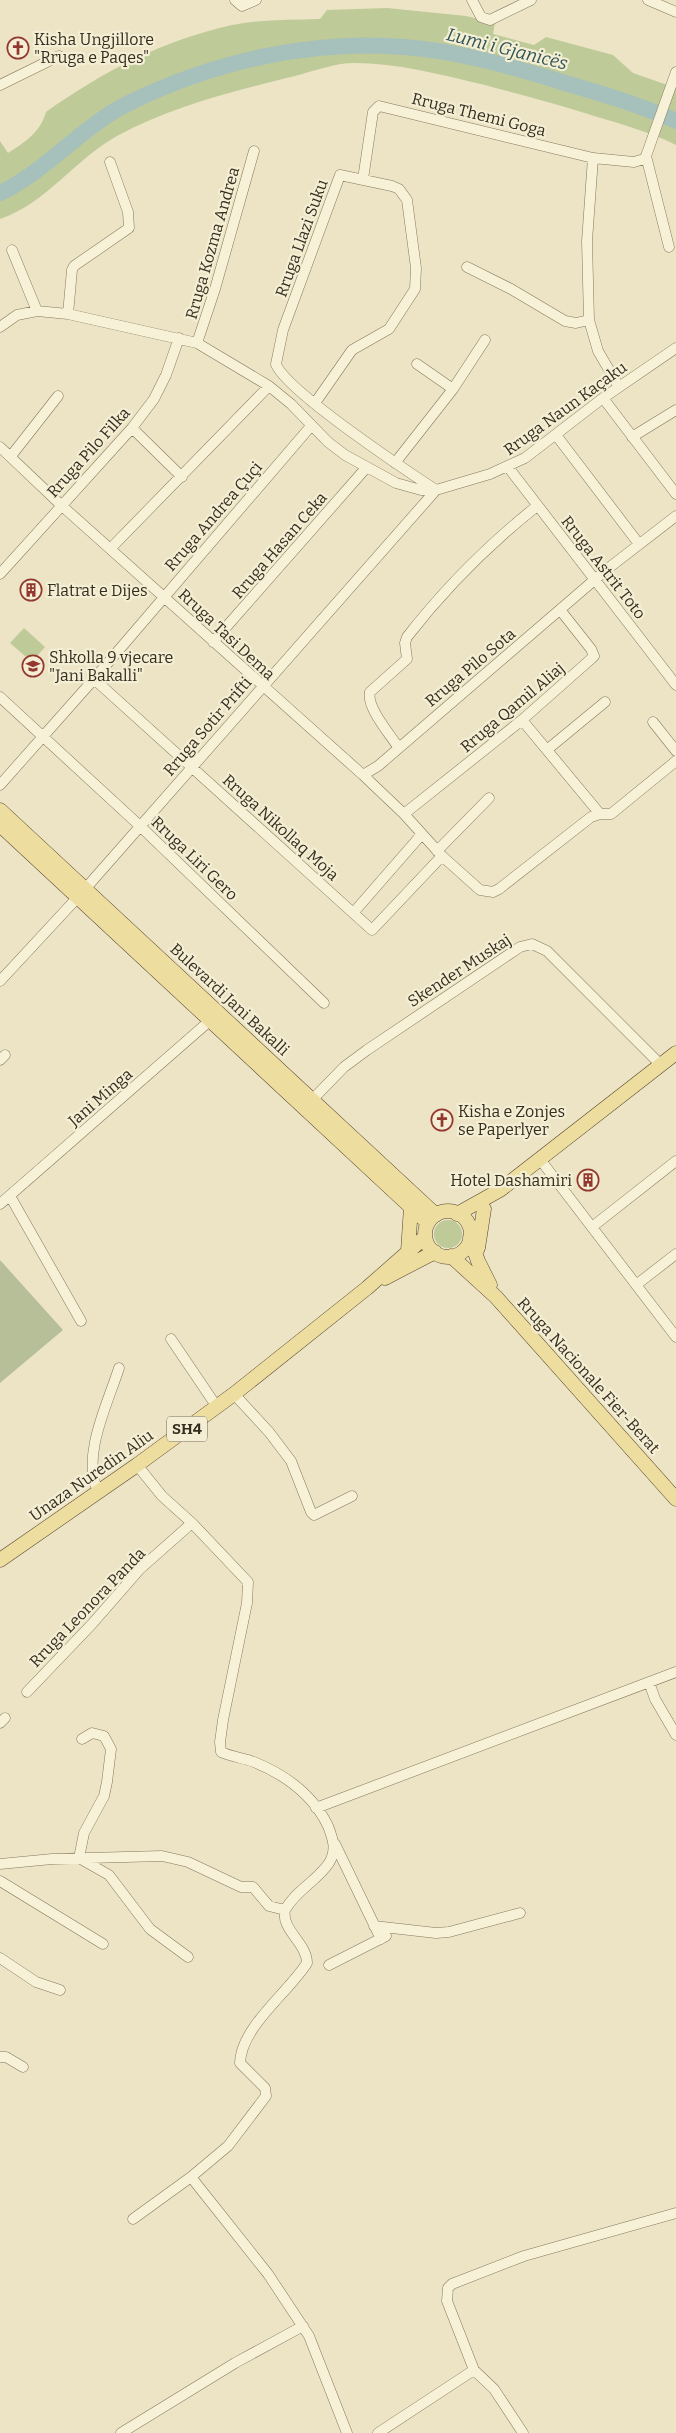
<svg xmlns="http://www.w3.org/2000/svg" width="676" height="2433" font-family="Bitter,serif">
<rect width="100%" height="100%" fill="#ece4c5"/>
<path fill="#bfca99" d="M387 8 466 16 495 23 493 34 534 45 546 37 613 55 633 73 676 88V145C650 132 621 124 594 116 558 104 521 95 485 85 442 75 398 63 354 63 335 63 314 71 295 76 234 91 172 106 117 136 74 160 47 203 0 219V141L8 153C25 142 40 133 46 112 102 72 164 40 232 25 261 19 291 20 320 19L327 10Z
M24 628 45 647 32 662 10 643Z
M434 1234a14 14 0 1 1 28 0a14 14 0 1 1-28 0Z"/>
<path fill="#b6bf98" d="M0 1260 63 1330 0 1383Z"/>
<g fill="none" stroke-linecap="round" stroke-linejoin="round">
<path stroke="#a6c0bb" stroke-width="16" d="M0 193C48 170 82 126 129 103 212 62 311 39 404 47 459 51 513 67 565 83 603 94 640 105 676 121"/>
<g stroke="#86775c" stroke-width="11">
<path id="minor" d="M235 0 242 6 256 0
M472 0 481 17 490 20 531 0
M648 0 676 12
M0 85 59 56
M593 158 587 241 589 320 598 351 619 387
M363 179 373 112 379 106 593 158 634 162 644 159 646 156
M669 247 646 156 676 72
M12 250 37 311
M467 267 511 289 565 321 576 323 589 320
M68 314 72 270 74 266 129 228 128 212 110 162
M0 327 17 315 37 311 68 314 197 343 269 386 291 404 328 442 345 455 396 483 421 490H436L490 474 525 458 603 398 676 348
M197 343 215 289 254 151
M417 364 453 389
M603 398 676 494
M132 428 182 477
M556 435 639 544
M632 437 676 410
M0 447 61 505 363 775 404 814 442 856 480 890 493 892 499 889 591 817 600 814H611L676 761
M11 456 58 396
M395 463 453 389 485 340
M508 467 676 685
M111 548 269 386
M0 574 132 428 154 399 166 375 179 338
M213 642 366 468
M94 679 372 930 442 856
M0 697 140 826 324 1003
M522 720 600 814
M653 722 676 751
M398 747C390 734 366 707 370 692L407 659 405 643 407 637C446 587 488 545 537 506
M548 749 605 702
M363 775 378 766 606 570 676 516
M0 785 94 679 311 426
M404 814 522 720 591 659 594 656 591 649 561 611
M437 851 489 798
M354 912 422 834
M0 981 78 897 436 490C407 471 285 390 276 364L283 330 340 175 392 186 399 189 407 200 416 268 415 289 389 329 352 350 315 403
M0 1060 5 1055
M312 1100 344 1067 367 1050 520 947 532 944 547 951 661 1065
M539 1158 676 1337
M10 1196 81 1321
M0 1204 214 1017
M592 1227 676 1161
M636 1285 676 1254
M171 1339 217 1407
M234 1394 269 1432 291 1461 311 1512 314 1515 352 1496
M137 1465 162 1496 192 1523 248 1582 247 1603 223 1720 220 1742 221 1752C232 1757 244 1758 254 1762 286 1775 313 1795 328 1826 333 1839 337 1850 329 1863 317 1881 296 1890 285 1910 281 1930 307 1943 307 1963 288 1993 241 2027 240 2063L265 2088 266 2096 228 2146 191 2177 268 2274 309 2336 347 2433
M98 1491C81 1456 108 1403 119 1368
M649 1682 655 1699 676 1735
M27 1692 92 1624 140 1569 192 1523
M0 1723 5 1718
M82 1739 92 1733 104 1736 111 1749 107 1782 104 1796 84 1833 79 1858 109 1875 150 1929 188 1957
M316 1808 676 1672
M335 1844 381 1939
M0 1864 52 1859 162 1856 188 1862 241 1887H253L269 1906 285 1910
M0 1881 103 1944
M374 1926 436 1933 449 1932 520 1913
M0 1958 36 1982 60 1990
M329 1965 386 1936
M0 2057H6L23 2067
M133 2219 191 2177
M474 2370 494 2389 523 2433
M121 2433 235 2363 303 2326
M378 2433 474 2370 447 2301 448 2288 452 2284 524 2256 676 2213"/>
</g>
<g stroke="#544430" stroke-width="15">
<path id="major" d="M0 810 436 1215
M0 825 428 1223
M425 1234a23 23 0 1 1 46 0a23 23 0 1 1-46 0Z
M457 1214 500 1190 676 1053
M470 1238 478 1261 490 1285
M478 1248 484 1209
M408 1251 411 1207
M451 1256 496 1297 676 1499
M385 1278 435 1252
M0 1560 137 1465 234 1394 367 1288 425 1237"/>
</g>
<use href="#minor" stroke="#f7f1d8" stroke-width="10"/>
<use href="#major" stroke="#eddd9f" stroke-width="14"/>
</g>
<defs>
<g id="church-ring" transform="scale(1.125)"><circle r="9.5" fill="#f4eed4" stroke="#92382f" stroke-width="1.5"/><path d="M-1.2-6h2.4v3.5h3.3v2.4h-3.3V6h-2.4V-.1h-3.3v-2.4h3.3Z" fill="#92382f"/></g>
<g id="building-ring" transform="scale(1.125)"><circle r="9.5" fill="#f4eed4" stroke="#92382f" stroke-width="1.5"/><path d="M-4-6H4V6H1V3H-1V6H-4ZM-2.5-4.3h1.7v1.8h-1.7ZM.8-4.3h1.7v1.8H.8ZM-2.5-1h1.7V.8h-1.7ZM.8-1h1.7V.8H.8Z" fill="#92382f"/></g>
<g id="school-ring" transform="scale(1.125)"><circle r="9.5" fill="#f4eed4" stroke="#92382f" stroke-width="1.5"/><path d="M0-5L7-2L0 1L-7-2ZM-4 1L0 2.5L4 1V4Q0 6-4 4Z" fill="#92382f"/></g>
</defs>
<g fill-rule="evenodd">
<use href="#church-ring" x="18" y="48"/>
<use href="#building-ring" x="31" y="590"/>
<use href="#school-ring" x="33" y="666"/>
<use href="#church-ring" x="442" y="1120"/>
<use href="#building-ring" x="588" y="1180"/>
</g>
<g text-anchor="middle" stroke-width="4.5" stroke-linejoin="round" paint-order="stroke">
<rect fill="#f4eed4" stroke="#706755" stroke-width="1" x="167" y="1416.5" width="40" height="25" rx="4"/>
<g font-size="15" font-weight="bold" fill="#372d1f">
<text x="187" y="1434">SH4</text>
</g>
<g font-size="16" fill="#372d1f" stroke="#f4eed4" text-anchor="start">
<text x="34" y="45">Kisha Ungjillore<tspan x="34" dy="18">"Rruga e Paqes"</tspan></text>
<text x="47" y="596">Flatrat e Dijes</text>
<text x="49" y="663">Shkolla 9 vjecare<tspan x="49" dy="18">"Jani Bakalli"</tspan></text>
<text x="458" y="1117">Kisha e Zonjes<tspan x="458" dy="18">se Paperlyer</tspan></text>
<text x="572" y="1186" text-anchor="end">Hotel Dashamiri</text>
</g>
<g font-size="16" fill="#372d1f" stroke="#f4eed4">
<text transform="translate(479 114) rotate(14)" y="6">Rruga Themi Goga</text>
<text transform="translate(301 238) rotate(-70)" y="6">Rruga Llazi Suku</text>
<text transform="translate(212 243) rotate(-74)" y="6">Rruga Kozma Andrea</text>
<text transform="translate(565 408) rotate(-36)" y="6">Rruga Naun Kaçaku</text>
<text transform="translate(88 452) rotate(-48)" y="6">Rruga Pilo Filka</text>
<text transform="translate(213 516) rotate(-49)" y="6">Rruga Andrea Çuçi</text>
<text transform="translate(279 545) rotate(-49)" y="6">Rruga Hasan Ceka</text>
<text transform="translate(604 567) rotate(52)" y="6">Rruga Astrit Toto</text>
<text transform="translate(227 634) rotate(43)" y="6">Rruga Tasi Dema</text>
<text transform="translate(470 667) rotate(-40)" y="6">Rruga Pilo Sota</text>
<text transform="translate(512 707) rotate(-40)" y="6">Rruga Qamil Aliaj</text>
<text transform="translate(207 726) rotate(-49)" y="6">Rruga Sotir Prifti</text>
<text transform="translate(281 827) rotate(42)" y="6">Rruga Nikollaq Moja</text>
<text transform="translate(195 858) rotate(44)" y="6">Rruga Liri Gero</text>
<text transform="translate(459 970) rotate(-33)" y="6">Skender Muskaj</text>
<text transform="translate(230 999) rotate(43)" y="6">Bulevardi Jani Bakalli</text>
<text transform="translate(100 1097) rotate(-41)" y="6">Jani Minga</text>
<text transform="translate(589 1375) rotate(48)" y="6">Rruga Nacionale Fier-Berat</text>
<text transform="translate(91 1475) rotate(-35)" y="6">Unaza Nuredin Aliu</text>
<text transform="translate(87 1607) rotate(-46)" y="6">Rruga Leonora Panda</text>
</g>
<g font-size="18" font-style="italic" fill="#2f5456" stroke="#f4eed4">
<text transform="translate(507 49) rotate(14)" y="6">Lumi i Gjanicës</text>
</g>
</g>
</svg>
